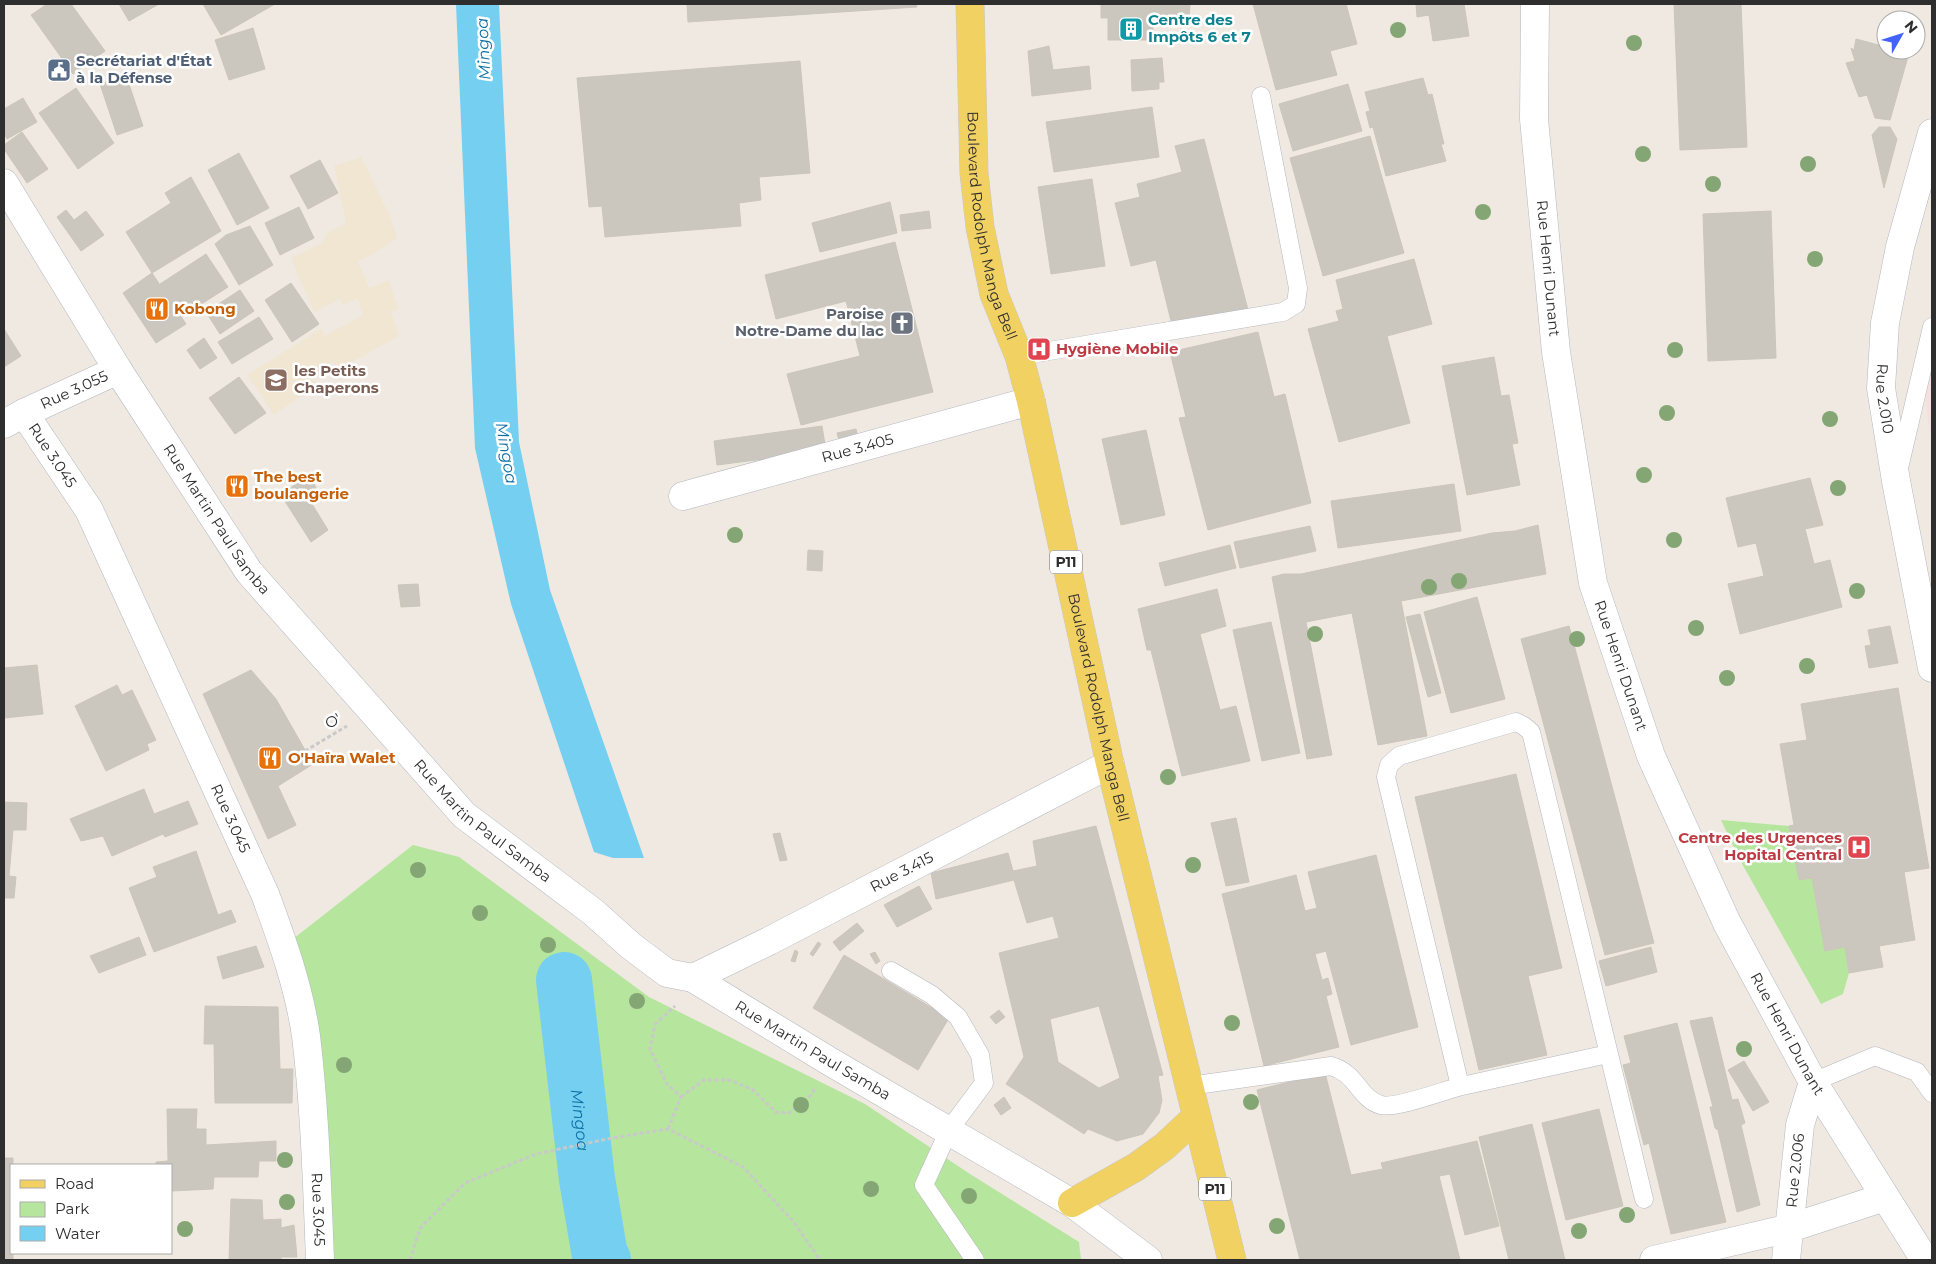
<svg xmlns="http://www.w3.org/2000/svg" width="1936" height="1264" font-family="Montserrat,sans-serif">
<rect width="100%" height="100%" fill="#efe9e1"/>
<path fill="#f0e6d1" d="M361 157 391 219 397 238 368 257 358 261 369 288 389 280 398 309 391 312 399 336 337 370 333 361 312 376 317 384 274 415 247 375 321 329 325 336 363 315 358 298 343 305 340 299 314 312 291 258 322 243 327 233 346 223 334 166Z"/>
<path fill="#f5dfe0" d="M1932 341V448L1925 395Z"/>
<path fill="#b6e59e" d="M1721 820 1789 826 1799 880 1812 878 1825 950 1845 947 1849 973 1843 994 1821 1004 1741 862Z
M413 845 459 857 649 997 865 1104 970 1174 1079 1242 1081 1260H319L284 946Z"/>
<path fill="#75cff0" d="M456 4H499L519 442 550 590 644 858H613L594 852 511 604 475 448Z"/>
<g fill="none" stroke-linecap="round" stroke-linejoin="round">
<path stroke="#75cff0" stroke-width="56" id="s1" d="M564 980 587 1179 600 1256 603 1260"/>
</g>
<path fill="#cbc7bf" stroke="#cbc5ba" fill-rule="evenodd" d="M47 4H71L105 51 73 74 31 15Z
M119 4H159L129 21Z
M203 4H275L221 35Z
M687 4H916L917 7 688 22Z
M1101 4H1190L1189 18 1153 17V40H1108V18H1101Z
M1253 4H1346L1357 44 1330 51 1337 75 1276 90Z
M1416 4H1464L1469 36 1433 41 1429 15 1417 17Z
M1674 4H1741L1747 147 1680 150Z
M253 28 265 69 229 80 215 40Z
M1856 39 1886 47V50H1899L1909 53 1890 120 1875 118 1867 95 1859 97 1846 63 1855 61 1851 48 1854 50Z
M1049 46 1053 70 1089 66 1091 89 1032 96 1028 51Z
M1162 58 1164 82H1159V89L1132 91 1131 60Z
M800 61 810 173 759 177 761 200 739 203 741 226 605 237 602 206 589 207 577 78Z
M126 75 143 126 117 135 100 84Z
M1423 78 1428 95 1432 94 1444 144H1441L1446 161 1386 176 1373 127 1370 128 1366 112 1370 111 1365 92Z
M1348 84 1362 131 1293 151 1279 104Z
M76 88 114 143 78 169 39 113Z
M23 98 37 122 7 139 4 133V109Z
M1152 107 1159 157 1054 172 1046 122Z
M1879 127H1890L1897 139 1884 188 1872 135Z
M22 132 48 169 27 183 4 149V145Z
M1370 136 1404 253 1323 276 1290 158Z
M1204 139 1248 310 1173 329 1156 260 1131 266 1115 203 1140 197 1137 184 1182 172 1175 146Z
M239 153 269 208 237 225 208 170Z
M320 160 338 193 308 209 290 176Z
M191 177 221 231 152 273 126 232 171 203 165 193Z
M1092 179 1105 266 1051 274 1038 187Z
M890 202 897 233 820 252 812 223Z
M299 207 314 238 280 255 265 223Z
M66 210 74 220 86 211 104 235 81 251 57 217Z
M929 211 931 228 902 231 900 215Z
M1771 211 1776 358 1708 361 1703 214Z
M250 226 273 265 239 285 215 244 226 235Z
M895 242 933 392 801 425 787 374 860 356 846 301 776 319 765 275Z
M206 254 228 287 181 317 160 284Z
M1414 259 1432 324 1387 336 1410 423 1339 442 1308 329 1339 321 1336 311 1343 309 1336 280Z
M152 273 186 324 156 343 123 293Z
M291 283 319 324 292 342 265 300Z
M240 290 254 311 220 334 206 312Z
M259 317 273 339 232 364 218 342Z
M4 329 21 356 4 367Z
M1258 332 1274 397 1285 394 1311 503 1208 530 1179 418 1186 417 1170 352Z
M204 338 217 358 200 369 187 350Z
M1494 357 1501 396 1509 395 1518 443 1512 444 1520 485 1467 495 1442 366Z
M239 377 266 413 235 434 209 398Z
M822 426 826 451 717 465 714 441Z
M856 429 860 446 842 451 837 433Z
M1146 430 1165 515 1121 525 1102 439Z
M309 474 318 492 312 504 328 530 311 542 281 495Z
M1810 478 1823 525 1805 529 1814 564 1830 560 1842 607 1740 634 1728 584 1764 576 1756 543 1738 547 1726 498Z
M1454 484 1461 531 1338 548 1331 501Z
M1538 525 1546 574 1401 601 1427 736 1378 745 1352 613 1306 622 1332 755 1307 759 1272 577 1284 574H1301L1492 533 1515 531Z
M1310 526 1316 551 1240 568 1234 542Z
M1230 545 1236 568 1165 586 1159 563Z
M808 550 823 551 822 571 807 570Z
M418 584 420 606 401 607 398 585Z
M1217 589 1226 626 1200 634 1220 710 1236 706 1250 761 1182 776 1151 650H1147L1138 609Z
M1477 597 1505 699 1451 713 1424 612Z
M1420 614 1441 693 1428 697 1406 617Z
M1271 622 1300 753 1262 761 1233 630Z
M1569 626 1654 943 1605 955 1521 639Z
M1890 626 1898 663 1869 668 1865 646 1871 645 1868 630Z
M37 665 43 714 4 718V668Z
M251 670 276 699 313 764 278 786 296 825 268 839 203 694Z
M117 685 122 695 132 690 156 740 147 744 149 750 106 771 75 706Z
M1898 688 1929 868 1904 872 1915 940 1879 946 1883 967 1849 973 1845 947 1825 951 1812 878 1799 880 1789 826 1794 825 1780 744 1807 740 1801 704Z
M1516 774 1562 968 1528 976 1547 1055 1479 1070 1415 797Z
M144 789 154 814 188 801 198 824 165 837 163 834 112 856 103 836 81 841 70 819Z
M4 802 27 803 26 830H13L9 876 16 877 14 898H4Z
M1236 818 1249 882 1226 886 1211 823Z
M1096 826 1163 1075 1158 1076 1162 1100 1159 1113 1143 1134 1117 1141 1088 1129 1084 1134 1006 1084 1024 1057 999 953 1059 938 1053 916 1027 923 1014 880 936 899 931 873 1008 853 1013 871 1037 866 1033 841ZM1099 1006 1120 1078 1099 1088 1058 1062 1050 1019Z
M780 833 787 860 780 861 773 834Z
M196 851 218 915 231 910 236 922 154 952 129 888 157 877 153 867Z
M1376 855 1418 1027 1351 1045 1326 951 1315 954 1322 980 1328 978 1332 994 1326 996 1339 1047 1264 1066 1222 894 1296 875 1305 911 1317 908 1308 872Z
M919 886 932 909 897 927 884 905Z
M857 923 864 931 840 951 833 942Z
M139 937 146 955 99 973 90 956Z
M818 942 821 944 813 956 810 954Z
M256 946 264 967 223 979 217 957Z
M1651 947 1657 972 1606 986 1599 961Z
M795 950 798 952 795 962 791 961Z
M875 952 880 961 876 964 870 954Z
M844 955 949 1018 918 1070 813 1008Z
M205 1006 278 1007 280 1069H293L292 1103H215L214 1044H204Z
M999 1010 1005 1017 996 1024 990 1017Z
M1712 1017 1732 1100 1738 1099 1745 1123 1741 1125 1760 1205 1737 1212 1718 1130 1715 1128 1710 1107H1713L1690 1021Z
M1677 1023 1726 1222 1671 1234 1649 1143 1644 1145 1623 1065 1631 1063 1624 1036Z
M1744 1061 1769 1102 1753 1111 1728 1070Z
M1325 1073 1351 1175 1383 1169 1381 1163 1477 1141 1499 1226 1465 1235 1450 1174 1439 1176 1460 1260H1300L1257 1090Z
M1004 1097 1011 1108 1001 1115 994 1105Z
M167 1109H197L196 1129H206V1145L276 1141V1161H259L258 1177H214L213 1189 171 1191V1165H156V1162L168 1161Z
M1599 1109 1623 1206 1566 1220 1542 1123Z
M1532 1124 1565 1260H1509L1479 1137Z
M4 1158H13V1165H11V1253H13V1260H4Z
M231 1199 262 1200 263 1220 281 1219V1228L294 1225 297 1257H281V1260H229Z"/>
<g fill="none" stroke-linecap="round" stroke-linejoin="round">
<g stroke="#b4b7c1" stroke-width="19">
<path id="lane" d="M1019 356 1283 312 1296 304 1298 288 1261 96
M1899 468 1932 327
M891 971 932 995 958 1017 980 1055 984 1083 949 1130 924 1185 975 1260
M1813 1082 1875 1056 1917 1072 1932 1093
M1189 1086 1331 1066C1357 1073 1359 1099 1381 1105 1396 1109 1445 1090 1462 1086 1511 1075 1559 1065 1608 1054
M1460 1086 1386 777 1389 765 1399 756 1516 722 1524 726 1531 732 1644 1199"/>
</g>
<g stroke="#b4b7c1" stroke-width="29">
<g id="street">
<path id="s2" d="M1932 133 1900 247 1885 323 1881 388 1896 481 1932 668"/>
<path id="s3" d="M24 413 89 510 265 894C282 940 299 987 306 1036 315 1110 317 1186 320 1260"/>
<path id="s4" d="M4 424 24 413 118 370"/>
<path id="s5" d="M683 496 1031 401"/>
<path id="s6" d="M693 978 769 941 1110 764"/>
<path d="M1654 1260 1790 1228 1885 1197"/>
<path id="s7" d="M1786 1260 1800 1125 1813 1082"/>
</g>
</g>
<g stroke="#b4b7c1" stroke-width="29">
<g id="secondary">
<path id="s8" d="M1535 4 1534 119 1556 352 1593 583 1651 756 1727 923 1813 1082 1925 1260"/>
<path id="s9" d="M4 183 118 370 249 572 464 815 593 912 631 946 667 973 693 978 829 1061 1072 1203 1148 1260"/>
</g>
</g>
<g stroke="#c9c9c9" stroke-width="29">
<g id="primary">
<path id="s10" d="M970 4 974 173 980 227 994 294 1019 356 1031 401 1110 764 1232 1260"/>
<path d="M1072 1203 1136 1167 1165 1146 1196 1117"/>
</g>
</g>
<path stroke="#c9c9c9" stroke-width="3" stroke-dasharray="4 2.5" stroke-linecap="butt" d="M305 751 347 726
M681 1097 704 1080H730L753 1090 776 1112 789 1113 812 1094 815 1087
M668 1129 681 1097 667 1084 650 1049 655 1024 675 1006
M410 1260 420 1228 465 1183 536 1154 612 1138 668 1129 743 1167 793 1221 820 1260"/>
<use href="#lane" stroke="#fff" stroke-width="18"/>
<use href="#street" stroke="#fff" stroke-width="28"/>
<use href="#secondary" stroke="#fff" stroke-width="28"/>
<use href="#primary" stroke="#f2d163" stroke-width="28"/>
</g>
<g fill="#84a574">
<circle cx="1398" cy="30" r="8"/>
<circle cx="1634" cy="43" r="8"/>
<circle cx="1643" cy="154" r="8"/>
<circle cx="1808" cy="164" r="8"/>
<circle cx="1713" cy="184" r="8"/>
<circle cx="1483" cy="212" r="8"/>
<circle cx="1815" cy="259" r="8"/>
<circle cx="1675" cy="350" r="8"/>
<circle cx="1667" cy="413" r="8"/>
<circle cx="1830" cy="419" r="8"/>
<circle cx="1644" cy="475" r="8"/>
<circle cx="1838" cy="488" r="8"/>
<circle cx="735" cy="535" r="8"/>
<circle cx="1674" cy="540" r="8"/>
<circle cx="1459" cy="581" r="8"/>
<circle cx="1429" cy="587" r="8"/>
<circle cx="1857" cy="591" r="8"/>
<circle cx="1696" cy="628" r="8"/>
<circle cx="1315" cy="634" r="8"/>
<circle cx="1577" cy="639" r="8"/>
<circle cx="1807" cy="666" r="8"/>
<circle cx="1727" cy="678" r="8"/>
<circle cx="1168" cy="777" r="8"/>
<circle cx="1193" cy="865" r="8"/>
<circle cx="418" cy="870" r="8"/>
<circle cx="480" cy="913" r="8"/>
<circle cx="548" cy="945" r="8"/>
<circle cx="637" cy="1001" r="8"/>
<circle cx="1232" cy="1023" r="8"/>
<circle cx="1744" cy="1049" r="8"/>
<circle cx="344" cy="1065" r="8"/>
<circle cx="1251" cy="1102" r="8"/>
<circle cx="801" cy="1105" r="8"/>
<circle cx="285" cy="1160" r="8"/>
<circle cx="871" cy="1189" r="8"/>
<circle cx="969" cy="1196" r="8"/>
<circle cx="287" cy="1202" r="8"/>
<circle cx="1627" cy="1215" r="8"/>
<circle cx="1277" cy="1226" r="8"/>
<circle cx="185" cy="1229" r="8"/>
<circle cx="1579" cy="1231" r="8"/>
</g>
<defs>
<g id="building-square" transform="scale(1.25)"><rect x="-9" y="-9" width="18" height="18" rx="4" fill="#0f9aa8" stroke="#fff"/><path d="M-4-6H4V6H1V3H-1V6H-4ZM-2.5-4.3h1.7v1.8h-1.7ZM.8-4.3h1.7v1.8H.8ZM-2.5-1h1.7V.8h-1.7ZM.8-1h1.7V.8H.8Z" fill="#fff"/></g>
<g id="civic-square" transform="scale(1.25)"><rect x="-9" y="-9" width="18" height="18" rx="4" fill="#5c6f8a" stroke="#fff"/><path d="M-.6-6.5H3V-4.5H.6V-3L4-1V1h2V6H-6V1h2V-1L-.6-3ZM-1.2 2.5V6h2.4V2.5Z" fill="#fff"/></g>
<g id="restaurant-square" transform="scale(1.25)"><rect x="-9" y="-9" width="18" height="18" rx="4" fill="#e8710a" stroke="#fff"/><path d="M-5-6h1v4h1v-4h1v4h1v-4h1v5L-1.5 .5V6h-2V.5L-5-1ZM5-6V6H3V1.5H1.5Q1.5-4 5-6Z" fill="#fff"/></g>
<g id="church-square" transform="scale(1.25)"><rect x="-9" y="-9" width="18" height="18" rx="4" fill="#6b7280" stroke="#fff"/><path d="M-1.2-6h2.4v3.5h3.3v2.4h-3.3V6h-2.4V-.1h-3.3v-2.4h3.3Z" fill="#fff"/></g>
<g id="hospital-square" transform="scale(1.25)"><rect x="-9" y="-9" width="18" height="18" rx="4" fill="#e0444e" stroke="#fff"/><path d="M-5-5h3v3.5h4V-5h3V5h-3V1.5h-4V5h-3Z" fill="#fff"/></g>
<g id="school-square" transform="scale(1.25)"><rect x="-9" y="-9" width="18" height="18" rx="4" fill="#8d6e63" stroke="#fff"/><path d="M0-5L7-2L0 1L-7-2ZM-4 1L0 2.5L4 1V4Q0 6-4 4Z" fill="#fff"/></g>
</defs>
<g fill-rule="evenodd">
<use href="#building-square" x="1131" y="29"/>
<use href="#civic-square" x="59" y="70"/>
<use href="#restaurant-square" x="157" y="309"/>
<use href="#church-square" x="902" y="323"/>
<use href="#hospital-square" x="1039" y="349"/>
<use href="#school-square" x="276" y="380"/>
<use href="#restaurant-square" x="237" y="486"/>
<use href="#restaurant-square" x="270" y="758"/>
<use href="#hospital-square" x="1859" y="847"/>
</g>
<g text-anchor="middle" stroke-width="5" stroke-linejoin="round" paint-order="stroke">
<g fill="#fff" stroke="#6d6d6d" stroke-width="1">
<rect x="1050" y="550.5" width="32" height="23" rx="4"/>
<rect x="1199" y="1177.5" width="32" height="23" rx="4"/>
</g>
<g font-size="14" font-weight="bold" fill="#2e2e2e">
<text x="1066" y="567">P11</text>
<text x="1215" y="1194">P11</text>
</g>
<g font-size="15" font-weight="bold" fill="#0d838f" stroke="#fff" text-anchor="start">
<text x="1148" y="25">Centre des<tspan x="1148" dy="17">Impôts 6 et 7</tspan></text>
</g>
<g font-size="15" font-weight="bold" fill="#4e5e75" stroke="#fff" text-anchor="start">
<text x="76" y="66">Secrétariat d'État<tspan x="76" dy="17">à la Défense</tspan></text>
</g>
<g font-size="15" fill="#2e2e2e" stroke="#fff">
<text dy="5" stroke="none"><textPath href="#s10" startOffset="224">Boulevard Rodolph Manga Bell</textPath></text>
<text dy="5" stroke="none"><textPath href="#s8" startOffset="265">Rue Henri Dunant</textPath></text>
<text dy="5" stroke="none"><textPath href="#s4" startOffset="78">Rue 3.055</textPath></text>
<text dy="5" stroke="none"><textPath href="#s2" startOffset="272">Rue 2.010</textPath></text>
<text dy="5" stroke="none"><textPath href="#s5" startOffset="181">Rue 3.405</textPath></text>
<text dy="5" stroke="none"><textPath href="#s3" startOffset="51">Rue 3.045</textPath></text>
<text dy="5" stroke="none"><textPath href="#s9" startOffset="398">Rue Martin Paul Samba</textPath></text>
<text dy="5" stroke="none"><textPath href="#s8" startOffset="670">Rue Henri Dunant</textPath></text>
<text dy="5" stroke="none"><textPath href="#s10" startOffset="719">Boulevard Rodolph Manga Bell</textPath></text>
<text transform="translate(333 721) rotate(-30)" y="5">O'</text>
<text dy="5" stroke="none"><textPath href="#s3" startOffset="456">Rue 3.045</textPath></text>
<text dy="5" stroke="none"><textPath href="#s9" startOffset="802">Rue Martin Paul Samba</textPath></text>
<text dy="5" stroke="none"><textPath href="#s6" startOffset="234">Rue 3.415</textPath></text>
<text dy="5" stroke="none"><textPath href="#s8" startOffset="1075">Rue Henri Dunant</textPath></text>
<text dy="5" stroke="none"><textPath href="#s9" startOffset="1208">Rue Martin Paul Samba</textPath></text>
<text dy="5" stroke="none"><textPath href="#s7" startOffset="90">Rue 2.006</textPath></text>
<text dy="5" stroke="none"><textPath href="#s3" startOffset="861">Rue 3.045</textPath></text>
</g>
<g font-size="15" font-weight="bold" fill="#c56008" stroke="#fff" text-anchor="start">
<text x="174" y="314">Kobong</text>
<text x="254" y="482">The best<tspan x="254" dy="17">boulangerie</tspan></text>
<text x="288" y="763">O'Haïra Walet</text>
</g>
<g font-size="15" font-weight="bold" fill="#5b616d" stroke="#fff" text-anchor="end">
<text x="884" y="319">Paroise<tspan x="884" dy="17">Notre-Dame du lac</tspan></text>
</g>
<g font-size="15" font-weight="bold" fill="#be3a42" stroke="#fff" text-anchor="start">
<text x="1056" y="354">Hygiène Mobile</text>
<text x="1842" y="843" text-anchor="end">Centre des Urgences<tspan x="1842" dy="17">Hopital Central</tspan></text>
</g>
<g font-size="15" font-weight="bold" fill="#785e54" stroke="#fff" text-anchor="start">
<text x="294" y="376">les Petits<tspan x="294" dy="17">Chaperons</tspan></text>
</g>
<g font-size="16" font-style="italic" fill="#0d6fa3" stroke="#fff">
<text transform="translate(483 49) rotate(-93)" y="6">Mingoa</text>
<text transform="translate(507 453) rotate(80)" y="6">Mingoa</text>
<text dy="6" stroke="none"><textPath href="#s1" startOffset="141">Mingoa</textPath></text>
</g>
</g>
<rect width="1936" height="1264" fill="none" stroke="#2e2e2e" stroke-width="10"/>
<rect x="10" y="1164" width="162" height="90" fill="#ffffff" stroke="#ababab"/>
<rect x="20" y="1180" width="25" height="8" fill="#f2d163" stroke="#ababab"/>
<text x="55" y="1189" font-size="15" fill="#2e2e2e">Road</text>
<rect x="20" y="1202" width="25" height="15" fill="#b6e59e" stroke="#ababab"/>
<text x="55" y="1214" font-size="15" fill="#2e2e2e">Park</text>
<rect x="20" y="1226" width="25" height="15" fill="#75cff0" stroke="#ababab"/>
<text x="55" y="1239" font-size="15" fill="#2e2e2e">Water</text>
<g transform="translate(1901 35) rotate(51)"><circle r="24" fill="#ffffff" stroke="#ababab"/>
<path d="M0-4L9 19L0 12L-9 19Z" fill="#4264fb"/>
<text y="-8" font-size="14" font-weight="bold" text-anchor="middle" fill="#2e2e2e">N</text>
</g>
</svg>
